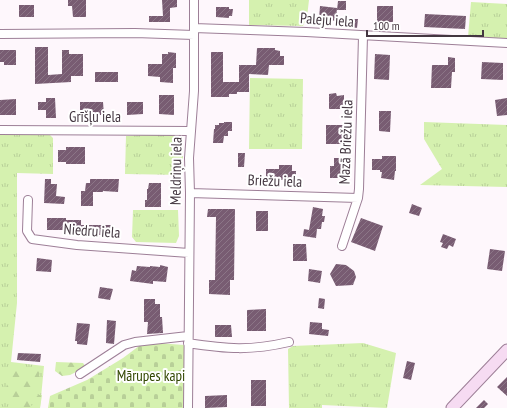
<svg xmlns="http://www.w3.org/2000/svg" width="507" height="408" font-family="'PT Sans Narrow',sans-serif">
<defs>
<pattern id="grass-tufts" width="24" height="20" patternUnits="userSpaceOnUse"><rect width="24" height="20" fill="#d5f1af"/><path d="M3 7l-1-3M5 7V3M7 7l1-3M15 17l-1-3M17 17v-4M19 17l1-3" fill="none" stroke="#b8cf98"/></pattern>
<pattern id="forest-firs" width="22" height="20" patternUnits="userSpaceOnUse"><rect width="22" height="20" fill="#d5f1af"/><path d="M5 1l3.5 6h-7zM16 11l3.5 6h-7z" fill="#b8cf98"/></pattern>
<pattern id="cemetery-stones" width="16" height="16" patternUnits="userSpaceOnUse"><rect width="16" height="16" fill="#d5f1af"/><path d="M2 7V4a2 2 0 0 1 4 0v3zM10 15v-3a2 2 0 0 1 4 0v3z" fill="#b8cf98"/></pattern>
<pattern id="building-hatch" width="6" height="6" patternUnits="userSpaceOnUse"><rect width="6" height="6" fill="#785c72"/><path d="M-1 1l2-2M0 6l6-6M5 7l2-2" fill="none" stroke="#8c7687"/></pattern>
</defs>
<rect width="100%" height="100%" fill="#fef7fc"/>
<path fill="url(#grass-tufts)" d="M249 0H309L307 17 303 26 249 25Z
M471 2 507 4V39L468 37Z
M250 78 303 79 302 149H249Z
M424 122 507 125V187L420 185 442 169 424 139Z
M0 133H48L53 138V174L17 173V303L11 362 44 366 40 408H0Z
M183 133V175L125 174 126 136Z
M133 210H178L179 236 176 243 136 242 132 237Z
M363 343 396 353 387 408 322 405V408H289L288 349 293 346Z"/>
<path fill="url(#forest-firs)" d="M56 362 83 363 86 367 70 375 62 376 55 371Z
M43 366 39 375 40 380C36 386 35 391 31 396L32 399 30 405 33 406 34 400 38 395H42L40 408H22V403L18 405 15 402 11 403 9 406 6 390 9 372 12 369 20 371 21 368 15 367 36 368Z"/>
<path fill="url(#cemetery-stones)" d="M158 343 184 345V408H48L50 396 87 380 123 358 139 346Z"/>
<path fill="url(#building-hatch)" d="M68 0H86V17H73L72 6H68Z
M162 0H177V7L170 8V22H149V16H163Z
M338 1H346V10H337Z
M19 5H34V17H19Z
M320 6 337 8 336 21 319 19Z
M377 6H393V22H377Z
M216 7H229V9H233L232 16H229V18L216 17Z
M425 14 466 16 465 29 424 27Z
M352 19H358L357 28 351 27Z
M35 47H48V75L62 74V50H69V54H83V76H71V82L35 84Z
M257 48H275V50L280 51V56H284V65H269L268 75 249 74V92H237V94H229V97H211V52H223V82H239V65H256Z
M0 50H16V65H4V62H0Z
M168 52 176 53V68H173V83L160 82V77L148 76V64H162V54H168Z
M375 54 390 55 389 80 374 79Z
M448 57 455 58V72H452L451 88H431L432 65H448Z
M482 62 503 63V80L481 79Z
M95 72H118V82H95Z
M336 93 337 96 344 95V109H329V94Z
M159 95H174V115L159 114Z
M46 98H55L56 118H46V110H38V102H46Z
M507 98V115L497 116 495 100Z
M16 99V115H0V100Z
M80 102H103L104 115H80Z
M127 102H143V114L127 115Z
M379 111H391L390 132 379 131Z
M224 122H232V131H228V136H224L223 143H213L214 129H215V125H219V123H224Z
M326 125H343V144H326Z
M66 147H85V164H66V162H58V150H66Z
M238 153H245L244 167H238Z
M382 156H396V171H395L394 180 381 178 382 172H380V170H372V159H382Z
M334 158H347V178H330V166H334Z
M279 165H292V171H296V180H266V169H279Z
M45 179H51V184H57L56 196 65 197 64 204 44 203Z
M90 179H119L118 192 103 191V192H93V206H81V191H85L86 183H90Z
M149 183H161V207H145V200H147V189H148Z
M412 204 422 208 419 216 409 213Z
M313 207 323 209 322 216H325L324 222H322L321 229H317L316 238 303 236 304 229 309 230Z
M208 209H235L234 280H230V295L209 294V280H215L216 217H207Z
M256 211H268V231H256Z
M47 218H66V220H81V225H111L110 231H106V235H79V231L75 230H47Z
M361 218 383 226 375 251 351 242Z
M443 234 456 239 453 247 449 245 447 249 441 247 443 243 440 242Z
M293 244H306L307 261H293Z
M490 249 505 251 502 271 487 269Z
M37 258 52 260 51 272 36 271Z
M336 264 346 265 354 271 356 277 353 285 336 286 330 274Z
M160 265 168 267 166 282 153 281V284L130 281 132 270 136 271 137 266 150 267V266L160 267Z
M309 269 322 271 320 283 308 281Z
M100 287 113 289 110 300 98 298Z
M319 298 325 299 324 309 318 308Z
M144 299H155V304H160V317H162L163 333 147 334 148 322H144Z
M266 309V331H247V310Z
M107 320 116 321 114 344 106 343Z
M310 322 322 323V329L329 330 328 336 309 334Z
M77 323 90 324 87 345 77 344V341H75Z
M215 325H231L232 337H215Z
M18 353 41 354 40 362 17 360Z
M407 361 415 363 411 380 403 378Z
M507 377V396L497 387Z
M251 380H266V406H251Z
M227 395V407L205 408V396Z
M484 400 488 404 484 408H476Z"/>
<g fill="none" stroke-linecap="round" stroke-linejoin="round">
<g stroke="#9d7f97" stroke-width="10">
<path id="minor" d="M194 28 306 32 507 43
M0 34 135 33 194 35
M0 130 190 131
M190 193 358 198
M28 200 27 231 32 239 77 245 189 253
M342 246 358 198 359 189 363 36
M188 343C227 349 250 351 289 342
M80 374 124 345 135 342 188 336
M188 408 190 193 189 158 194 91V0"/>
</g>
<g stroke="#9d7f97" stroke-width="13">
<path id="secondary" d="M452 408 507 350"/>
</g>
<use href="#minor" stroke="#fff" stroke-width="8"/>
<use href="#secondary" stroke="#f6dbf2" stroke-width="11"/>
</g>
<g text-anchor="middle" stroke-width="4" stroke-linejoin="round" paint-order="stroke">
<g font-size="15" fill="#443741" stroke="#fff">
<text transform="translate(327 20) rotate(4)" y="5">Paleju iela</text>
<text x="95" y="122">Grīšļu iela</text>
<text transform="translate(346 142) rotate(-88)" y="5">Mazā Briežu iela</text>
<text transform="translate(176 171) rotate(-89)" y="5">Meldriņu iela</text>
<text transform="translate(275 181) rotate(2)" y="5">Briežu iela</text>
<text transform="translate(92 231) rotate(4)" y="5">Niedru iela</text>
</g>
<g font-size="15" fill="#324702" stroke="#fff">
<text x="151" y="381">Mārupes kapi</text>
</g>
</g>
<path d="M367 30v6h116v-6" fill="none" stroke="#443741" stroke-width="2"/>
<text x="373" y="30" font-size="12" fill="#443741" stroke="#ffffff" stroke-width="3" paint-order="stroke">100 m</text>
</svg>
